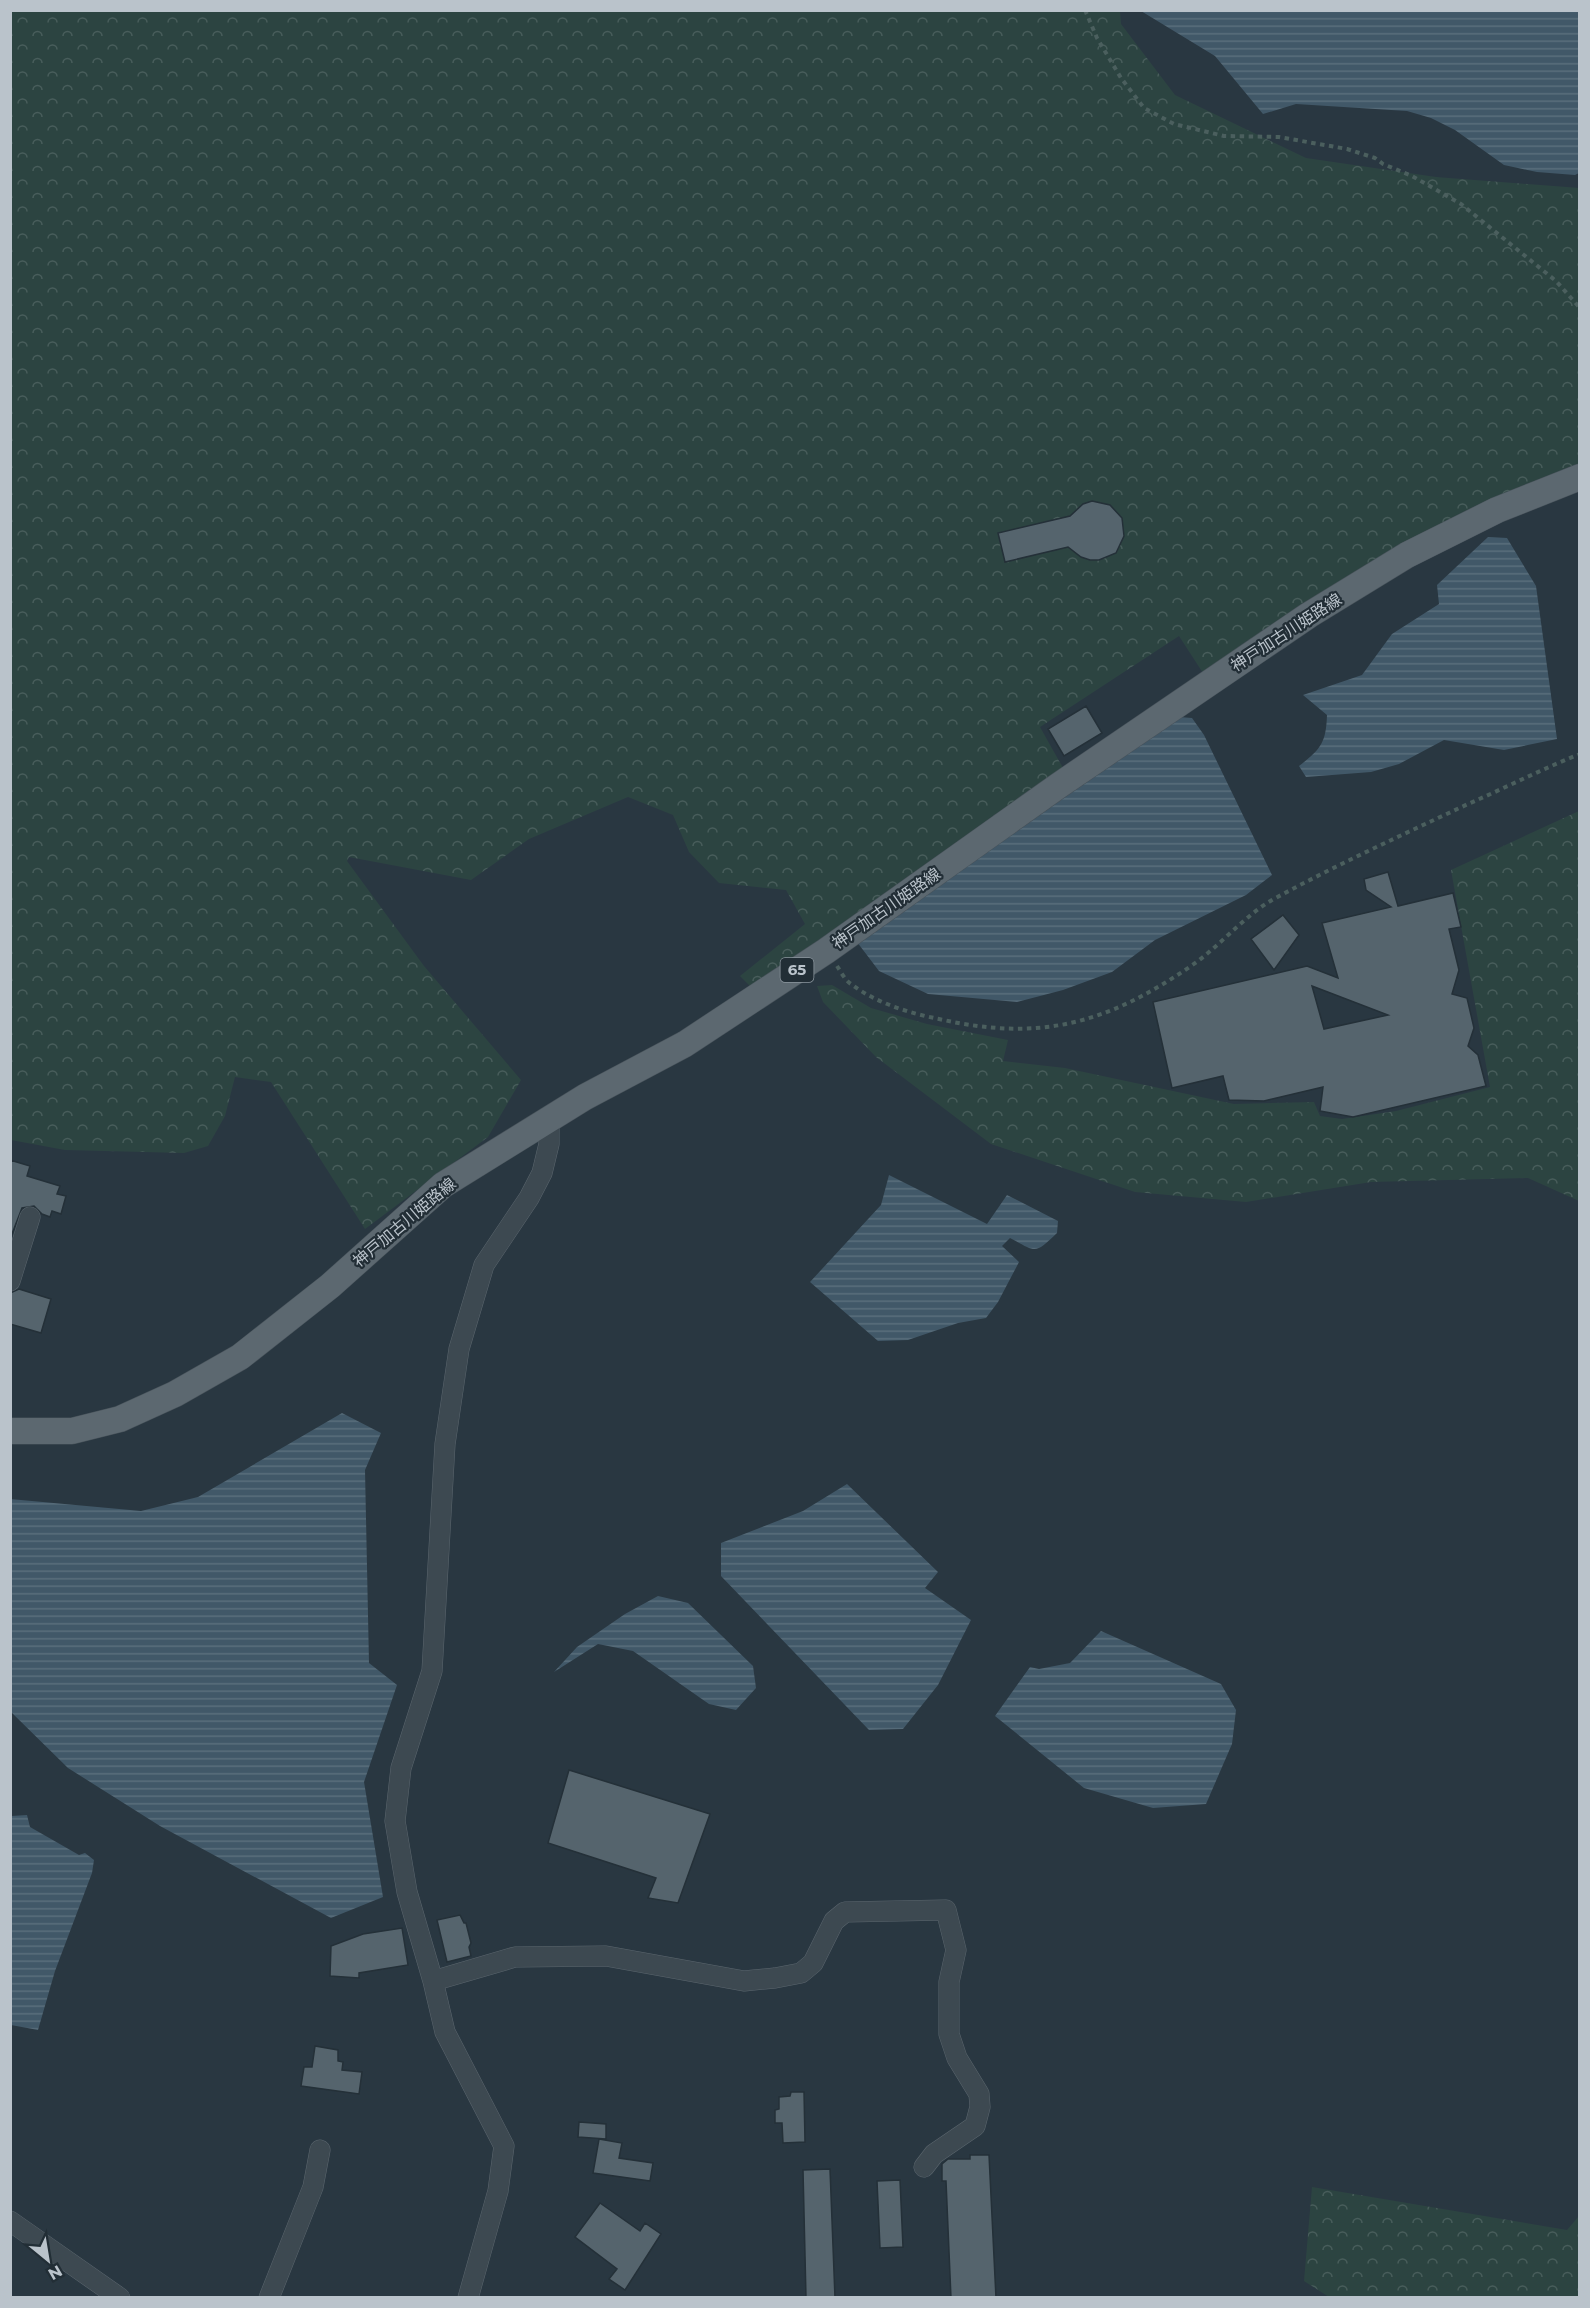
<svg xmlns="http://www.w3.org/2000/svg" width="1590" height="2308" font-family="Montserrat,'Noto Sans JP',sans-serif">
<defs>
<pattern id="forest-crowns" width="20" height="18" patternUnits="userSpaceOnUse" patternTransform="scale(1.5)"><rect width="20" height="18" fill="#2c4441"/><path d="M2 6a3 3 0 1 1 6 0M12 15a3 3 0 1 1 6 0" fill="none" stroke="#485d5b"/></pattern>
<pattern id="water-rules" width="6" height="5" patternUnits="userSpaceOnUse" patternTransform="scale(1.5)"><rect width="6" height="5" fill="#415868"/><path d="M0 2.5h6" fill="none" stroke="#5a6e7c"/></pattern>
</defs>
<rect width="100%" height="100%" fill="#293741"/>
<path fill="url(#forest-crowns)" d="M10 11H1120L1121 24 1175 95 1306 158 1436 177 1579 188V465L1527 484 1378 559 1203 673 1179 636 1040 727 1063 768 753 989 740 976 805 924 786 890 719 883 689 852 673 815 628 797 529 839 471 880 349 857 347 861 424 966 521 1080 488 1137 365 1229 271 1082 235 1077 225 1116 208 1146 184 1153 65 1150 11 1140Z
M1579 811V1201L1528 1178 1371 1182 1246 1202 1135 1192 991 1144 876 1057 823 1002 817 986 832 985 871 1008 927 1024 1008 1040 1003 1061 1065 1068 1234 1104 1314 1102 1320 1116 1342 1119 1396 1111 1490 1087 1451 870Z
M1312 2187 1567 2230 1579 2216V2297H1329L1304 2281Z"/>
<path fill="url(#water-rules)" d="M1141 11H1579V173L1575 175 1537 172 1504 165 1455 130 1431 118 1407 111 1296 104 1263 114 1215 56Z
M1488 537 1507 538 1536 586 1557 739 1504 750 1444 740 1399 764 1371 772 1306 777 1299 766C1321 749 1326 743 1327 715L1303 695 1362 675 1392 634 1439 604 1437 585Z
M1178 717 1192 718 1204 735 1272 875 1246 895 1155 940 1112 972 1063 990 1017 1002 928 994 879 971 857 942Z
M889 1175 987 1224 1007 1195 1058 1221 1057 1233C1034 1255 1037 1252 1010 1238L1002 1246 1019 1262 998 1302 986 1318 958 1323 908 1340 878 1341 810 1282 881 1205Z
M342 1413 381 1433 365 1470 369 1663 397 1685 364 1782 383 1897 331 1918 160 1826 68 1768 11 1712 10 1499 141 1511 198 1497Z
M847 1484 938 1572 925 1588 971 1620 938 1685 903 1729 869 1730 721 1576V1543L803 1511Z
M658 1596 688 1603 753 1666 756 1688 736 1710 709 1704 633 1651 598 1644 554 1672 577 1647 625 1614Z
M1101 1631 1221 1684 1236 1710 1232 1744 1206 1804 1153 1808 1084 1788 995 1716 1030 1667 1039 1669 1070 1663Z
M27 1815 30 1827 79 1855 85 1853 94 1860 92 1873 55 1971 38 2030 11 2025V1816Z"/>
<path fill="#55646d" stroke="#243038" stroke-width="1.5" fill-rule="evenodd" d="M1092 501 1110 505 1122 518 1124 536 1116 553 1099 560H1090L1081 557 1068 547 1005 562 998 533 1070 516 1083 504Z
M1086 706 1102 733 1064 756 1048 729Z
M1388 872 1398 906 1453 893 1461 927 1449 929 1459 970 1452 994 1467 998 1474 1028 1468 1046 1478 1055 1486 1086 1353 1117 1320 1111 1323 1087 1264 1101 1229 1100 1223 1076 1172 1088 1153 1002 1307 966 1338 978 1322 923 1391 907 1366 890 1364 879ZM1312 986 1388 1015 1324 1029Z
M1283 915 1299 935 1274 970 1251 939Z
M10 1160 30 1166 27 1176 60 1186 57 1194 66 1196 61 1214 52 1211 50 1217 42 1214 34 1206 22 1208 10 1239Z
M19 1289 51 1299 41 1333 10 1324V1293Z
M569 1770 710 1814 678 1903 648 1898 656 1878 548 1843Z
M460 1915 464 1923H466L471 1943 469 1947 471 1956 447 1962 437 1920Z
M402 1928 408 1965 359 1973V1978L330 1976 331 1946 363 1934Z
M315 2046 338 2050V2061L343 2062 342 2070 362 2072 359 2094 301 2086 304 2067H312Z
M791 2092H804L805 2142 783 2143 782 2123H775V2110L779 2109V2097L790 2096Z
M579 2122 606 2124V2139L578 2137Z
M599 2139 622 2143 619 2158 653 2163 650 2181 593 2173Z
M970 2155H989L996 2298H951L946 2181H942V2164L948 2159H970Z
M830 2169 835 2298H806L803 2170Z
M900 2180 903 2247 880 2248 877 2181Z
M600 2203 640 2231 645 2223 661 2234 625 2290 609 2279 617 2269 575 2237Z"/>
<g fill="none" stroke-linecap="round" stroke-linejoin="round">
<g stroke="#5b666e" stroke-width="21">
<path id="minor" d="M10 1281 30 1217
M433 1981 515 1957 606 1956 744 1981 775 1978 801 1973 813 1963 834 1921 845 1912 946 1910 956 1950 949 1982V2034L957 2058 979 2094 980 2107 975 2126 934 2154 924 2167
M10 2221 120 2298
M269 2298 313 2187 320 2150
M468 2298 498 2191 504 2146 445 2032 433 1981 407 1892 395 1821 401 1768 432 1671 445 1444 459 1349 484 1265 529 1198 542 1173 549 1144V1120"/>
</g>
<g stroke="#47525a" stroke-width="27">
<path id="major" d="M10 1431H72L120 1419 175 1394 240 1357 330 1286 443 1185 585 1097 685 1044 826 951 1058 786 1309 615 1407 555 1497 510 1580 477"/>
</g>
<path stroke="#4b5f5e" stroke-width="4" stroke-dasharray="4.5 4.5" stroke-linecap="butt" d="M1085 10 1097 38 1121 78 1144 108 1174 124 1224 136 1279 137 1347 149 1375 158 1383 164 1412 176 1461 204 1556 281 1580 308
M837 966C841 972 845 980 851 984 876 1003 909 1013 939 1019 1040 1042 1106 1024 1191 966 1219 947 1243 917 1272 900 1336 865 1402 835 1468 804 1505 788 1542 769 1580 754"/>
<use href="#minor" stroke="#3d4951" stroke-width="20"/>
<use href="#major" stroke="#5c6870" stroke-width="26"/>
</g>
<g text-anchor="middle" stroke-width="4.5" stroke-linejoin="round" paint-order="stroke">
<rect fill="#222e36" stroke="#8c969e" stroke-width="1.5" x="780.5" y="958" width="33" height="24" rx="4.5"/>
<g font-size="15" font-weight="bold" fill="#bac3cb">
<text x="797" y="975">65</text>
</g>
<g font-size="16" fill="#bac3cb" stroke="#222e36">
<text transform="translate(1286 632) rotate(-33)" y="6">神戸加古川姫路線</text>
<text transform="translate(886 908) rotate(-35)" y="6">神戸加古川姫路線</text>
<text transform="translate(404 1222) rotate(-40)" y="6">神戸加古川姫路線</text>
</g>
</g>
<rect width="1590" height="2308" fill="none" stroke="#bac3cb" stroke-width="24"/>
<g transform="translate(48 2260) rotate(150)" stroke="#222e36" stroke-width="4.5" paint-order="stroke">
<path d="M0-4.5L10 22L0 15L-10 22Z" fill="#bac3cb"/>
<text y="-9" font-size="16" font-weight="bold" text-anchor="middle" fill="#bac3cb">N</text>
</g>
</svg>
